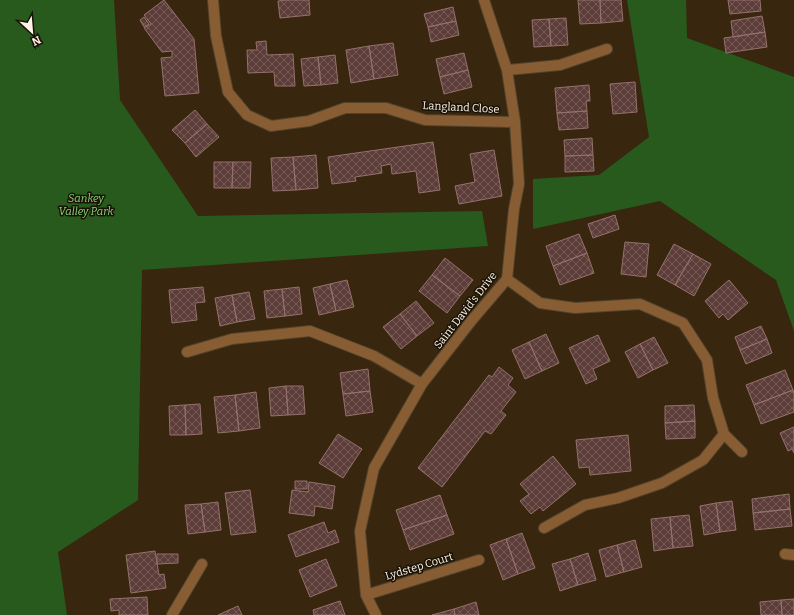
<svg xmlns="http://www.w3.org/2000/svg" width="794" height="615" font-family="Bitter,serif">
<defs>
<pattern id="building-cross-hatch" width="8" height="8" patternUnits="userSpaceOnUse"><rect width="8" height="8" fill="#5d3d3a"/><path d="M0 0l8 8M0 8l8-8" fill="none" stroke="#755a56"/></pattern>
</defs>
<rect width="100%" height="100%" fill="#38270e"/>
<path fill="#285a1d" d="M0 0H114L120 100 198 216 482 211 488 246 142 270 138 500 58 552 67 615H0Z
M627 0H686L687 38 794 77V331L776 280 660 201 533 229V179L599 175 649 137Z"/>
<path fill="url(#building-cross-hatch)" stroke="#95716d" d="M164 0 194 39 199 93 165 96 161 58 172 57V51L162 52 144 28 151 24 144 15Z
M287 0H309L310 15 280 18 278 1Z
M578 0H600L601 23 580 24Z
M600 0H621L623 21 601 23Z
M728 0H760L761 11 730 14Z
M453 7 456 21 428 27 424 14Z
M762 16 765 32 733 37 731 21Z
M144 17 149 24 144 27 140 20Z
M566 18 568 45 551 46 549 19Z
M549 19 551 46 534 47 532 20Z
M456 21 459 35 431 42 428 27Z
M765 32 767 47 726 53 724 38Z
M266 41 267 55 293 54 295 86H275L274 72 248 73 247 50H257L256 42Z
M393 43 398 75 374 79 369 46Z
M369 46 374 79 351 83 346 50Z
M464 53 468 70 440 77 436 59Z
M335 55 338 83 321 85 318 57Z
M318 57 321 85 304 86 301 59Z
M468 70 472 87 444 94 440 77Z
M635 82 637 112 613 114 610 84Z
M589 85 590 101H586L587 111 557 113 555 88Z
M195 110 207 124 185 143 172 130Z
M587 111 588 128 559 130 557 113Z
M207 124 219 137 196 157 185 143Z
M592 138 593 155 565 156 564 140Z
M433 142 440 190 419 193 416 171 392 174 391 164 381 166 382 173 355 177 356 181 332 184 328 157Z
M494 150 502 196 459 204 455 186 475 182 470 154Z
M316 155 318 188 296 190 293 157Z
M593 155 594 171 565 172V156Z
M293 157 296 190 273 191 271 158Z
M214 162H233L232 188H214Z
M233 162H251L250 188H232Z
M615 215 619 229 593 238 588 224Z
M579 234 587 253 553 266 546 246Z
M625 242 649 244 646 277 621 274Z
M674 244 693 254 675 285 657 275Z
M587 253 594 273 560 285 553 266Z
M693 254 711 264 694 296 675 285Z
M445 258 473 280 460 296 432 275Z
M432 275 460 296 447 313 419 291Z
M347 280 354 307 336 311 330 284Z
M729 280 748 303 728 320 723 314 719 318 705 301Z
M330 284 336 311 319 315 313 288Z
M203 287 205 302 195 303 197 320 172 323 169 290Z
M299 287 302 314 285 316 282 289Z
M282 289 285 316 267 318 264 291Z
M249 292 255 319 237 322 232 295Z
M232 295 237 322 220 326 215 298Z
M416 301 434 323 417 336 400 314Z
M400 314 417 336 401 349 383 327Z
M761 326 767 339 740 350 735 337Z
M546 334 559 363 542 371 529 342Z
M598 335 610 361 593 369 597 379 586 384 569 348Z
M654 337 668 363 653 370 640 344Z
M767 339 772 353 746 364 740 350Z
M529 342 542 371 525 379 512 350Z
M640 344 653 370 638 378 625 352Z
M499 367 513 378 508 385 516 392 501 411 506 415 491 434 485 431 442 487 418 468 489 375 492 377Z
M368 369 370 391 343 394 340 373Z
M785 370 793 390 754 405 746 385Z
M286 386 288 415 271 416 269 388Z
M286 386H303L305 414 288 415Z
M793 390 794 393V412L761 424 754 405Z
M370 391 373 412 346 416 343 394Z
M256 392 260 428 239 431 235 395Z
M235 395 239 431 218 433 214 397Z
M200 404 202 434 186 435 185 405Z
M185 405 186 435H170L169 406Z
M694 405 695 421 665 423V406Z
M695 421V438L666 439 665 423Z
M794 427V453L792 449 788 451 780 433Z
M338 434 362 449 343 478 319 463Z
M628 435 631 471 590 475 589 467 579 468 576 440Z
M553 456 576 484 543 511 540 507 531 514 520 501 529 494 520 484Z
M295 481H307V489H295Z
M309 482 335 486 332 509 315 506 314 516 289 513 292 490 308 492Z
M250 490 256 532 231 535 225 493Z
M789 494 790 509 753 513 752 499Z
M440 495 447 515 403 530 396 510Z
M732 501 736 530 720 532 716 503Z
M218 502 221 530 205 532 201 504Z
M716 503 720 532 704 535 700 506Z
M201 504 205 532 188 534 185 505Z
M790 509 792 526 755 530 753 513Z
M447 515 454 534 410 550 403 530Z
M689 515 693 546 673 548 670 517Z
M670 517 673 548 654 551 651 519Z
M324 522 328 533 335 530 339 542 296 557 288 535Z
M522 533 535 568 518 574 506 539Z
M506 539 518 574 503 580 490 545Z
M635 540 642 567 624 572 617 545Z
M617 545 624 572 606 577 599 550Z
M155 551 159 575 164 574 166 588 131 593 126 555Z
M588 553 596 580 578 585 570 559Z
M157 554H178V563L157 564Z
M326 559 337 586 310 597 299 570Z
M570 559 578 585 560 591 552 564Z
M147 597 148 615H119V610L111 611 110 599Z
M794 599V615H782L781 600Z
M781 600 782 615H761L760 602Z
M340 601 345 615H314L313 610Z
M476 602 479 615H455L454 609Z
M238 606 242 615H218Z
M454 609 455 615H432Z"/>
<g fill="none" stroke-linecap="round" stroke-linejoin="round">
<g stroke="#54442c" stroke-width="12">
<path id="minor" d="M213 0 216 36 228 92 247 115 271 126 309 121 345 108H386L425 120 515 122
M507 70 560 65 607 49
M507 279 540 303 575 308 640 304 683 323 707 360 713 398 724 434 703 460 662 483 618 498 585 505 544 528
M187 352 232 339 310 331 374 356 422 384
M724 434 742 452
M785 554 794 555
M366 595 479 560
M172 615 202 564
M376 615 366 595 360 531 374 468 422 384 472 320 507 279 514 209 519 184 515 122 507 70 484 0"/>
</g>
<use href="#minor" stroke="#885d33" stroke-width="10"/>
</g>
<g text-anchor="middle" stroke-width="3" stroke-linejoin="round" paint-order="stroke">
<g font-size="11" fill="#fef3e4" stroke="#191207">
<text transform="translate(461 107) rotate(3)" y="4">Langland Close</text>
<text transform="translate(465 310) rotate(-52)" y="4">Saint David's Drive</text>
<text transform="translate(419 566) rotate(-17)" y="4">Lydstep Court</text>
</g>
<g font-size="11" font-style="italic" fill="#88d577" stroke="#191207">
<text x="86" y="202">Sankey<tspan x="86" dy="13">Valley Park</tspan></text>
</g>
</g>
<g transform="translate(32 32) rotate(154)" stroke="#191207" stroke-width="3" paint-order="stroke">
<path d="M0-3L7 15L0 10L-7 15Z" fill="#fef3e4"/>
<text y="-6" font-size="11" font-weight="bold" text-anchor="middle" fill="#fef3e4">N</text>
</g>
</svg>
